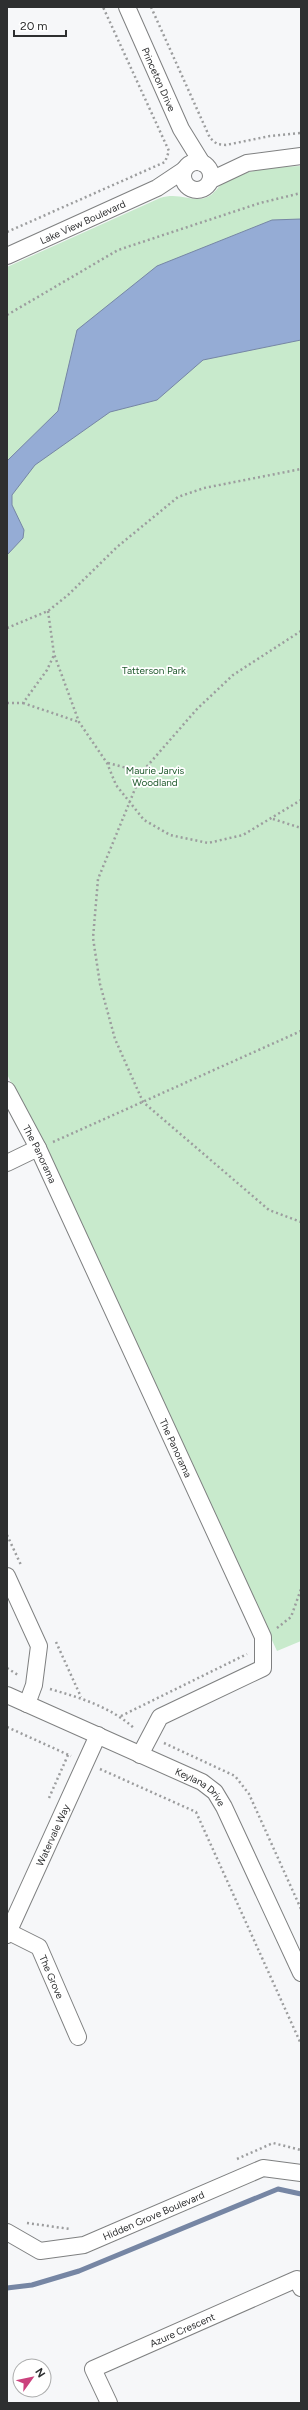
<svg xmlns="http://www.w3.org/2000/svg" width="308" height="2410" font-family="Figtree,sans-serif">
<rect width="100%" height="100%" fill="#f6f7f9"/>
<path fill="#c8eacc" d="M301 166V1641L277 1651 7 1074V267L160 198C179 192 191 202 205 198 215 195 218 185 226 181 248 169 276 167 301 166Z"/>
<path fill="#95acd5" stroke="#7686a4" d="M301 219V340L203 360 157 400 110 412 35 465 12 495V505L24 530 23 538 7 555V461L58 411 77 330 157 266 272 220Z"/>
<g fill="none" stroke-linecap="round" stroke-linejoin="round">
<path stroke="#7686a4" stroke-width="5" d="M7 2288 32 2285 79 2271 278 2189 301 2194"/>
<g stroke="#7f8081" stroke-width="18">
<g id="minor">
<path id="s1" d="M127 7 181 129 202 163"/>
<circle cx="197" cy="176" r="14"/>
<path d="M211 180 247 163 301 156"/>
<path id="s2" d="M7 256 157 188 184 170"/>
<path id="s3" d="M7 1090 38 1148 263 1637V1668L160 1717 140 1755"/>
<path d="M7 1163 38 1148"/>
<path d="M7 1576 39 1646 34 1685 27 1704"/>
<path id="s4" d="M7 1695 202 1782 215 1792 224 1807 301 1973"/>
<path id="s5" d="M9 1932 39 1947 78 2037"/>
<path id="s6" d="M7 1935 98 1735"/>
<path id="s7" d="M7 2232 40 2251 84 2245 263 2168 301 2173"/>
<path id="s8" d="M109 2403 93 2369 297 2279 301 2288"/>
</g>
</g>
<path stroke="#9c9d9e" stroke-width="2.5" stroke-dasharray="2 3" stroke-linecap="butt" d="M151 7 210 138 217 144 226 145 270 136 301 133
M7 232 165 162 169 151 103 7
M7 315 118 250 260 203 301 193
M48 611 54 654 79 722 107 763 116 785 144 820 170 835 208 843 243 835 301 800
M7 628 48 611 68 595 117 547 178 497 204 488 301 469
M301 631 233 675 197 709 142 772 98 879 93 938 100 984 115 1039 143 1102 269 1210 301 1222
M7 703H23L47 670 54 655
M23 703 79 722
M108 763 142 772
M273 819 301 828
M53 1142 301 1031
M7 1535 21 1565
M277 1628 291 1617 301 1589
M56 1642 81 1697
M7 1668 18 1675
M50 1689C81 1698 111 1707 135 1729
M121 1716 247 1654
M7 1727 71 1756
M164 1743 235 1776 249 1794 301 1909
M100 1769 196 1812 301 2044
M49 1798 68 1755
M237 2159 273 2143 301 2150
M27 2223 70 2229"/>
<use href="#minor" stroke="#fff" stroke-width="16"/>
</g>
<g text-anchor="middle" stroke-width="3.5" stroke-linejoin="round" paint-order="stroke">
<g font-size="10" fill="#2e2f30" stroke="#fff">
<text dy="4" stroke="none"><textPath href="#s1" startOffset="79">Princeton Drive</textPath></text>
<text dy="4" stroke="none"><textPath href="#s2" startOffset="83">Lake View Boulevard</textPath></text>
<text dy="4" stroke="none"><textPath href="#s3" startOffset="72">The Panorama</textPath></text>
<text dy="4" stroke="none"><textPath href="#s3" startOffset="396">The Panorama</textPath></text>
<text dy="4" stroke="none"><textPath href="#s4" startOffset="215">Keylana Drive</textPath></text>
<text dy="4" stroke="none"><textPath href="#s6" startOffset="110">Watervale Way</textPath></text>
<text dy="4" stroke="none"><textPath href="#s5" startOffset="66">The Grove</textPath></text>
<text dy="4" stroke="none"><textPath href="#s7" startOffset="158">Hidden Grove Boulevard</textPath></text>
<text dy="4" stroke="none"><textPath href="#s8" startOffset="135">Azure Crescent</textPath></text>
</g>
<g font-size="10" fill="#1f592c" stroke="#fff">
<text x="154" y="674">Tatterson Park</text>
<text x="155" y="774">Maurie Jarvis<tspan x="155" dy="12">Woodland</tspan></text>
</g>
</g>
<rect width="308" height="2410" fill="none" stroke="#2e2f30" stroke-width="16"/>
<g transform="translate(32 2378) rotate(57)"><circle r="19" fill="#ffffff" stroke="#abacac"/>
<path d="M0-3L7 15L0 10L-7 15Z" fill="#cb427d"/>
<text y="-6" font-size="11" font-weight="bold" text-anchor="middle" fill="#2e2f30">N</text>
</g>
<path d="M14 30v6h52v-6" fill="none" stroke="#2e2f30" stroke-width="2"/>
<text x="20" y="30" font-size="12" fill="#2e2f30" stroke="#ffffff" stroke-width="3" paint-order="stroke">20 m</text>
</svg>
